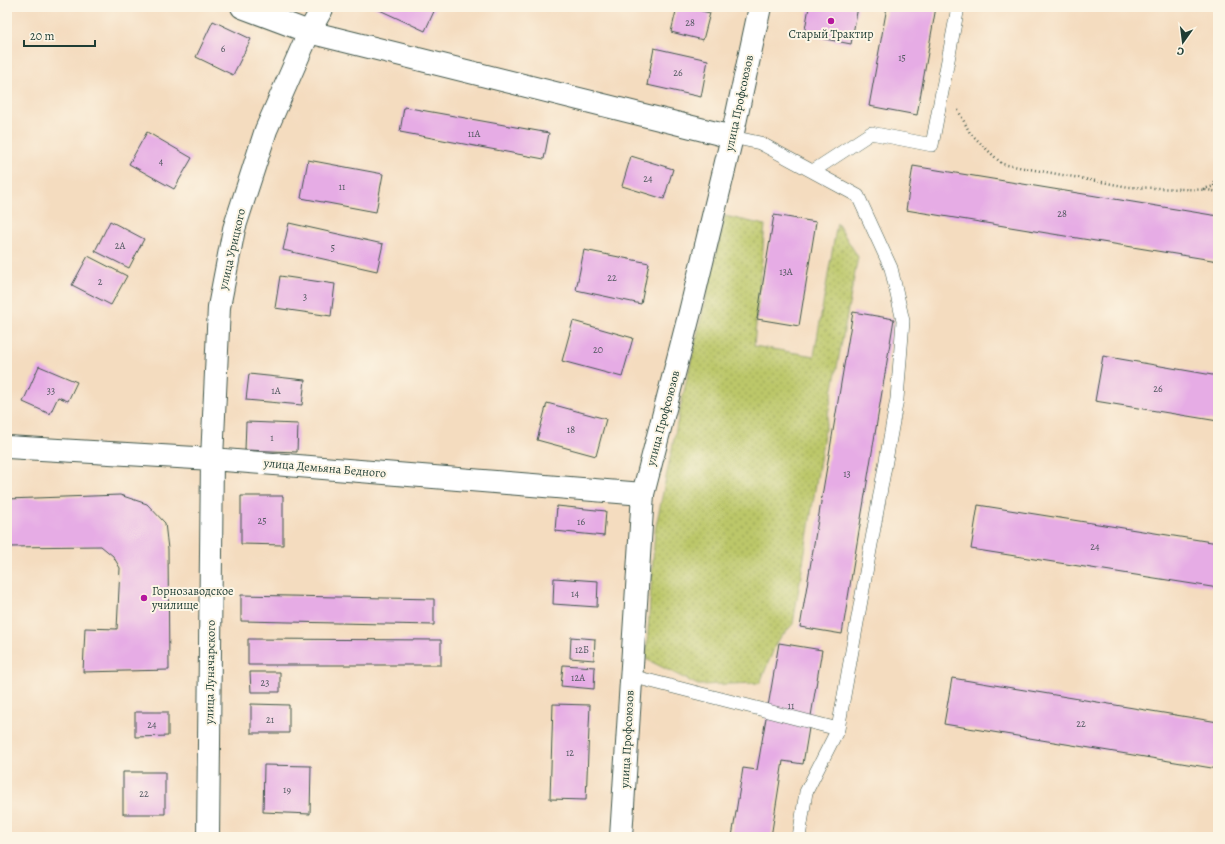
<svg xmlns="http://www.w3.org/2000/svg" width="1225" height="844" font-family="Alegreya,serif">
<defs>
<pattern id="grass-dots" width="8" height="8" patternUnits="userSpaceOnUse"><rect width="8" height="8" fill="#bcc769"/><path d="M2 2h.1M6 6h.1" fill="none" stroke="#98a357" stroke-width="1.8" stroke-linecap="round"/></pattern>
</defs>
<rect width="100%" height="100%" fill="#fcf5e5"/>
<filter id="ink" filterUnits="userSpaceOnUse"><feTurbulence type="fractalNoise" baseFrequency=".025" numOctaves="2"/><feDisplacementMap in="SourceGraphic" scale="8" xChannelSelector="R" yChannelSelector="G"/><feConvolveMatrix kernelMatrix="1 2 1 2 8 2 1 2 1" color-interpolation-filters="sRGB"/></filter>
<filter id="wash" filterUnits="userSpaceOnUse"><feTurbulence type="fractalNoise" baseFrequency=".012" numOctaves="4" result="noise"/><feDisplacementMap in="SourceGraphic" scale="16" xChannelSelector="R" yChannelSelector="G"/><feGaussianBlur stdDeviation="0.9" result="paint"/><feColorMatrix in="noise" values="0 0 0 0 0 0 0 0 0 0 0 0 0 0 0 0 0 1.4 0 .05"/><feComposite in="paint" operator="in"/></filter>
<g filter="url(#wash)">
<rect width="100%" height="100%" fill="#f4dcbf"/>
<path fill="url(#grass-dots)" stroke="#6e824e" d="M725 216 765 225 754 346 814 356 837 223 858 257 824 435 793 624 777 641 760 683 698 685 646 659 655 531 682 400Z"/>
<g id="blocks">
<path fill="#e6ace5" d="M373 7H436L425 31Z
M677 7H685L710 13 703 40 671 32Z
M809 7H858L851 44 804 35Z
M887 7H936L917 115 869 106Z
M213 21 251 39 233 75 196 57Z
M654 48 708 60 701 97 647 85Z
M404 107 549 133 544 159 400 132Z
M147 132 192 158 174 189 129 164Z
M631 156 673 169 664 199 622 186Z
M308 160 383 174 376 212 301 198Z
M913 166 1218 216V261L906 210Z
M774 215 816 222 799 326 757 319Z
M110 221 144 239 129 268 95 251Z
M289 223 383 244 377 271 283 250Z
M584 250 649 263 641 304 576 290Z
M88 256 127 276 111 305 72 285Z
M280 276 335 284 331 316 275 308Z
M853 312 894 319 842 634 800 627Z
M573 321 633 338 622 377 562 361Z
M1103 356 1218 376V421L1095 401Z
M39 366 77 382 68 401 58 397 50 414 23 402Z
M249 374 305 380 302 405 246 400Z
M547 403 606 419 596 456 537 440Z
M246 422 298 424 297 452 245 450Z
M120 495 147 504 165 523 168 549 169 670 83 672 85 628 117 629 120 568 113 556 101 546 7 547V499Z
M241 496H283V545L241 544Z
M978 505 1218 543V588L971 549Z
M557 506 606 511 604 536 555 531Z
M554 578 598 581 597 607 553 604Z
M241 595 434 599V625L241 621Z
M571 637 595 639 594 660 570 658Z
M248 639 441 640V665H248Z
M779 643 822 650 803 764 783 761 771 837H732L743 768 757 770Z
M563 665 595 667 594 689 561 686Z
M250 672H280V692H251Z
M952 678 1218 722V769L944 724Z
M251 704 289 705V733H251Z
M553 704 590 705 586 800 550 799Z
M135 712H168V736L135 737Z
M264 765 311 766 310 814 263 812Z
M123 772H165V814H123Z"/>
</g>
</g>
<g filter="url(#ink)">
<use href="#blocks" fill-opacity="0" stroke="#3f5549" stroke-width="1"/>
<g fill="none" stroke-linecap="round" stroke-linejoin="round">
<g stroke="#3f5549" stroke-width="14">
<path id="service" d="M732 137 760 143 858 196 891 268 903 321 897 399 838 729
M813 171 871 133 932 145 958 7
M631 676 838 729 806 792 799 837"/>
</g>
<g stroke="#3f5549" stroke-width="24">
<path id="minor" d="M242 7 309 32 732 137
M7 447 212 459 643 494
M208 837 212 459 219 307 234 229 266 130 309 32 323 7"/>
</g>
<g stroke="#3f5549" stroke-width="24">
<path id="tertiary" d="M621 837 643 494 690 312 732 137 760 7"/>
</g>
<path stroke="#3f5549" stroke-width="2.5" stroke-dasharray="1 3" stroke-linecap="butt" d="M958 110 970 133 1002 164 1129 187 1208 190 1218 192
M1214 186 1218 164
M1203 189 1218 185"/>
<use href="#service" stroke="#fff" stroke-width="13"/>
<use href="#minor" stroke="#fff" stroke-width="22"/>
<use href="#tertiary" stroke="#fff" stroke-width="22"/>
</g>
</g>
<g fill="#b5179e" stroke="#fcf5e5" stroke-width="1.5">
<circle cx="831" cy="21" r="4"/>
<circle cx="144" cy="598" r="4"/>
</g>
<g text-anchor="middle" stroke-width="4" stroke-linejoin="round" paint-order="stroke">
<g font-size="10" fill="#515960">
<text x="690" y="26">28</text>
<text x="223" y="52">6</text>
<text x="902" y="61">15</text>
<text x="678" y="76">26</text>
<text x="474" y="137">11А</text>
<text x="161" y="165">4</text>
<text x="648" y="182">24</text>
<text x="342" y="190">11</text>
<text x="1062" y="217">28</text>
<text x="120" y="249">2А</text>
<text x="333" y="251">5</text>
<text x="786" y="275">13А</text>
<text x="612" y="281">22</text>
<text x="100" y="285">2</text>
<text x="305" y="300">3</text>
<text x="598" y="353">20</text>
<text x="1158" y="392">26</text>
<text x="51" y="394">33</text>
<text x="276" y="394">1А</text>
<text x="571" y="433">18</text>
<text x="272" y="441">1</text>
<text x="847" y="477">13</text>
<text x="262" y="524">25</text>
<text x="581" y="525">16</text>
<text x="1095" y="550">24</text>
<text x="575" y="597">14</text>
<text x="582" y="653">12Б</text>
<text x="578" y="681">12А</text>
<text x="265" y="686">23</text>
<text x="791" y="709">11</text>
<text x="270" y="723">21</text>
<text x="1081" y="727">22</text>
<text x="152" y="728">24</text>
<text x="570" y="756">12</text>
<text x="287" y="793">19</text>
<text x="144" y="797">22</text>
</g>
<g font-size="12" fill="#1f3d34" stroke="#fcf5e5">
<text x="831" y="38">Старый Трактир</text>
<text x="152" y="595" text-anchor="start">Горнозаводское<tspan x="152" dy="14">училище</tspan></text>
</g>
<g font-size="12" fill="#1f3d34" stroke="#fcf5e5">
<text transform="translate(739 103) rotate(-78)" y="4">улица Профсоюзов</text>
<text transform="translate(232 249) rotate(-77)" y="4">улица Урицкого</text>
<text transform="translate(663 418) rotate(-75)" y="4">улица Профсоюзов</text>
<text transform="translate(325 468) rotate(5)" y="4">улица Демьяна Бедного</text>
<text transform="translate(210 672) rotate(-89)" y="4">улица Луначарского</text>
<text transform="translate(627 739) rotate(-87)" y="4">улица Профсоюзов</text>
</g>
</g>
<rect width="1225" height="844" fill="none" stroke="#fcf5e5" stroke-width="24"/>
<g transform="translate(1183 42) rotate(194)" stroke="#fcf5e5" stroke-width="3" paint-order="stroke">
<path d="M0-3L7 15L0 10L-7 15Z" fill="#1f3d34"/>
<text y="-6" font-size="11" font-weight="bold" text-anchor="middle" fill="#1f3d34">С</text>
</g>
<path d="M24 40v6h71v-6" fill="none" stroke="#1f3d34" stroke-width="2"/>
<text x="30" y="40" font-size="12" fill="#1f3d34" stroke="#fcf5e5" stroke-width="3" paint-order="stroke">20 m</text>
</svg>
